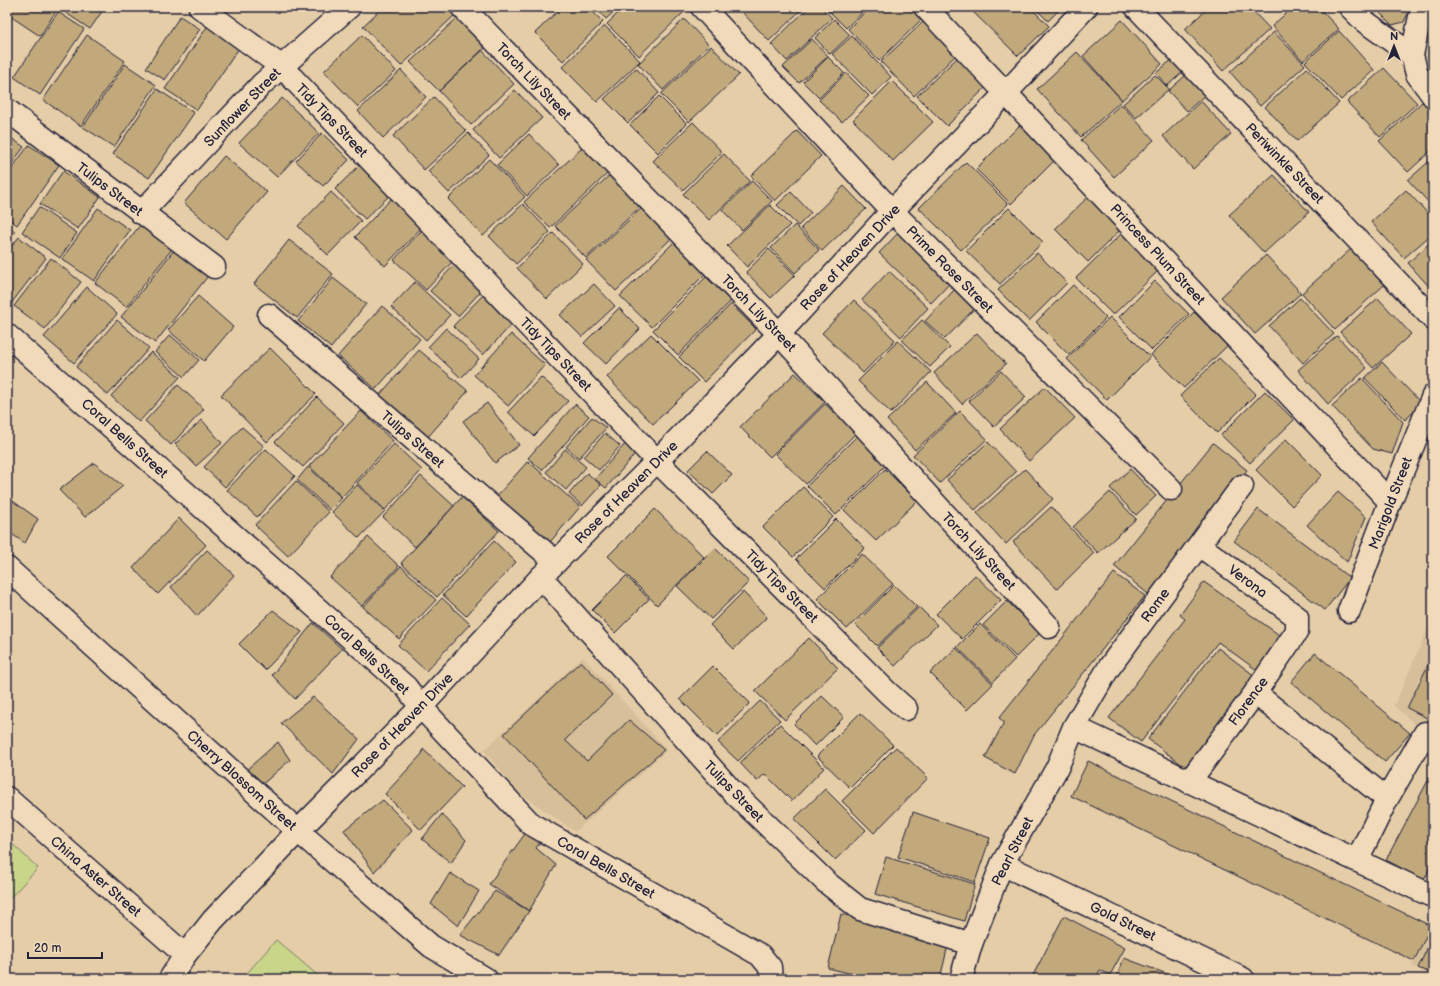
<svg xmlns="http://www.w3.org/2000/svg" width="1440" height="986" font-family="'Balsamiq Sans',sans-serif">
<rect width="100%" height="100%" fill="#e5cda8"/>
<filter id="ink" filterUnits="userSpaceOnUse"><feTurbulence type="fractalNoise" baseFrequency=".025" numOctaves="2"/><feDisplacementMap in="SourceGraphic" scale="8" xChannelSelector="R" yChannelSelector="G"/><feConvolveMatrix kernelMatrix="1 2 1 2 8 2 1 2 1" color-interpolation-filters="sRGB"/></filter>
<g filter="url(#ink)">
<path fill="#d6bf99" d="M1433 617V740L1394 706Z
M583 657 667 750 575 832 517 791 484 750Z
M1433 921V975L1412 966Z"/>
<path fill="#c9d68a" stroke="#767c62" d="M7 839 38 868 7 901Z
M276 940 322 979H242Z"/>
<path fill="#c1a97c" stroke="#22223b" d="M7 7H50L56 11 40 36 7 14Z
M57 7H105L90 29Z
M383 7H449L456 14 401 66 363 26Z
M562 7H588L603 22 563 61 535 33Z
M595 7H619L606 19Z
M624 7H679L684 12 639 56 607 24Z
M747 7H804L769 41 742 12Z
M809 7H821L832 18 787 61 771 44Z
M825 7H868L846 28Z
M870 7H915L924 17 879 61 848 29Z
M970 7H1030L1049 26 1018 56 969 8Z
M1034 7H1062L1048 21Z
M1209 7H1249L1270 29 1223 71 1185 29Z
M1293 7H1318L1339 29 1303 61 1272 26Z
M1374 7H1411L1404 22 1392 25Z
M58 12 84 29 40 95 14 77Z
M180 16 200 29 165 80 146 68Z
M457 18 485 48 439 91 410 62Z
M684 19 709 45 663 90 638 64Z
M834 19 850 35 830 54 815 38Z
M1122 20 1162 64 1122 100 1083 56Z
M923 22 956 55 914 96 881 62Z
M209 24 241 45 197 110 165 89Z
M605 26 640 61 597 102 562 67Z
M1339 31 1374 70 1341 100 1305 62Z
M1274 32 1305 65 1260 106 1230 72Z
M87 35 125 61 81 126 43 100Z
M362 35 396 71 358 107 324 71Z
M852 36 891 77 872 95 832 54Z
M812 39 828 56 799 83 783 67Z
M711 46 739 75 689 122 661 94Z
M482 50 514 84 471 125 439 91Z
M1077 52 1122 100 1081 137 1037 89Z
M828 57 844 73 819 98 803 82Z
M958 57 987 86 947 126 917 96Z
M1174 58 1185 70 1167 86 1156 73Z
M125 64 156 85 114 147 83 127Z
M636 68 659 93 628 123 604 99Z
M1307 68 1339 103 1297 141 1265 107Z
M1384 68 1417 103 1380 137 1347 102Z
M401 70 426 97 383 138 358 111Z
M846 73 869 96 842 122 819 100Z
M1155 75 1169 89 1136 118 1123 104Z
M1186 75 1205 95 1187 111 1168 91Z
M892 81 933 122 893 161 853 120Z
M157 89 194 113 149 178 113 154Z
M515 90 542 118 499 158 473 130Z
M659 96 687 124 658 153 630 125Z
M434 97 466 131 424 170 393 136Z
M282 98 319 133 277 177 239 143Z
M1201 101 1231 134 1193 169 1163 136Z
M1422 102 1433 113V149L1408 172 1379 141Z
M1121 104 1154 140 1114 177 1081 140Z
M693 122 722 152 683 190 653 161Z
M1021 124 1056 159 1011 204 976 169Z
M797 131 821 156 775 201 751 176Z
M322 133 349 160 323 186 296 161Z
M468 133 489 155 449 193 428 171Z
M529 134 559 165 527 196 497 165Z
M7 135 24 147 7 170Z
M29 145 59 165 17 225 7 218V175Z
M583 147 608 173 550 228 524 202Z
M724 154 750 181 709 220 683 194Z
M224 156 267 192 226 239 184 203Z
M1433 158V207L1408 180Z
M489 159 525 197 483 236 448 199Z
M966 162 1008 204 961 250 919 208Z
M362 163 392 193 365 219 335 189Z
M63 171 100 197 78 229 40 204Z
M613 172 643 204 586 258 555 226Z
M1274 175 1309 212 1264 253 1229 215Z
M752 181 772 201 742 230 722 210Z
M844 186 866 209 822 251 801 228Z
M1406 190 1433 219V233L1404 258 1371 222Z
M331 192 361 221 328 255 298 226Z
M791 192 811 213 798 226 777 205Z
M1090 195 1123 227 1088 262 1055 229Z
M394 196 424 225 385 266 355 237Z
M523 204 550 232 516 264 489 236Z
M645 205 675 235 616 291 586 260Z
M770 205 790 225 747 267 727 246Z
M39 207 77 233 60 258 22 232Z
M98 208 130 230 94 281 62 259Z
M1009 208 1043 242 1000 284 966 251Z
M141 224 172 249 126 307 95 283Z
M7 225 15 231 7 243Z
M795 225 819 250 795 273 771 248Z
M422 230 454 260 426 290 394 260Z
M900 231 952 281 931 303 879 253Z
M1124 231 1161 268 1113 315 1076 278Z
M553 233 583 264 547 299 517 268Z
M19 237 46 258 10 305 7 303V252Z
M289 240 333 274 297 318 254 284Z
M1433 240V291L1408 263Z
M675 241 706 273 652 327 620 296Z
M769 249 795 275 771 298 746 272Z
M1351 249 1384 285 1335 330 1302 293Z
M174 250 208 276 155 343 121 317Z
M1037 253 1067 283 1029 321 998 290Z
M1266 255 1301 293 1255 334 1221 297Z
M51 258 81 282 45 329 14 306Z
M456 263 483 289 458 316 430 291Z
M889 271 928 308 901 337 862 300Z
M706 277 731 301 678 355 653 330Z
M333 278 366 304 331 348 298 321Z
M1155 281 1189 314 1152 350 1119 317Z
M415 282 450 315 426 340 391 307Z
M594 284 615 306 582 337 560 315Z
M1073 285 1106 318 1069 355 1036 322Z
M87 287 117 314 74 363 44 337Z
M956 288 976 307 945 339 925 321Z
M484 294 514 322 483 355 453 326Z
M198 296 233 327 204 361 168 330Z
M1300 298 1334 334 1303 363 1269 326Z
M1378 298 1411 334 1373 368 1340 332Z
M854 300 895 340 863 373 822 333Z
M731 304 756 329 704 382 679 357Z
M382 306 420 339 376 389 338 356Z
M619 308 640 329 606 364 584 343Z
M1194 312 1227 346 1184 388 1151 355Z
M1110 317 1150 357 1107 400 1067 359Z
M117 320 149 348 108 395 76 367Z
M922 320 950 347 930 367 902 340Z
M446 328 479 359 461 378 428 347Z
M977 333 1006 364 962 404 934 373Z
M511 334 545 365 508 406 474 375Z
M651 334 698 381 653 424 607 377Z
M170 335 199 360 184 377 155 352Z
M1337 336 1367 368 1328 404 1298 370Z
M898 341 931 372 891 413 858 381Z
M270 348 316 394 267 442 221 395Z
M419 350 468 391 427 438 378 397Z
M151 352 180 377 139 422 111 396Z
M1219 358 1256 394 1217 433 1180 396Z
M1382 362 1422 404 1405 420 1365 378Z
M1001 371 1026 397 994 427 969 401Z
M795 373 825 402 770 457 740 427Z
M541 377 568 401 534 436 508 412Z
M1362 378 1403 422 1392 454 1373 449 1332 406Z
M927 382 956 413 915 450 887 420Z
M178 385 204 409 171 445 145 421Z
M1045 387 1075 418 1029 461 1000 429Z
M1265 391 1294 420 1250 463 1221 435Z
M317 397 344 423 303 467 275 442Z
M487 403 519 445 495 463 463 421Z
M575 404 589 416 542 470 528 458Z
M825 404 856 433 806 484 775 454Z
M361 411 393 441 342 497 309 466Z
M960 411 987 439 940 483 913 455Z
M592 417 606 428 579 458 566 447Z
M202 420 222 443 196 466 175 444Z
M242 427 264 446 225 487 204 467Z
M605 433 620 446 599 470 584 457Z
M858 435 887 464 836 515 807 486Z
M1286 439 1322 475 1292 506 1256 470Z
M988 442 1016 472 975 510 947 480Z
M1213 443 1247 470 1148 594 1114 566Z
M394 444 422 470 385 510 357 483Z
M625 444 636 453 606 488 595 479Z
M266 449 295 476 257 517 227 490Z
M565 449 586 467 566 490 546 472Z
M707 451 732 475 713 494 688 470Z
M528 461 580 507 550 542 497 496Z
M94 463 123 486 85 517 59 490Z
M308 467 342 498 330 510 297 480Z
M885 469 917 501 876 541 844 510Z
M1025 469 1053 499 1006 544 977 513Z
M1130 469 1156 496 1136 515 1110 488Z
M587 473 601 485 582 506 569 494Z
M421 476 454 506 415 547 383 517Z
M296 481 329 512 288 556 255 525Z
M357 485 385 511 359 538 332 512Z
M803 487 833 517 793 557 763 527Z
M1110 492 1136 519 1098 553 1073 527Z
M1338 492 1366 517 1347 562 1307 525Z
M462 497 499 531 437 597 401 563Z
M10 499 38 519 25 543 7 531V503Z
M1051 507 1094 553 1057 589 1013 542Z
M655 509 704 557 657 605 608 556Z
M1258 509 1350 578 1325 610 1234 541Z
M179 518 206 545 158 594 133 568Z
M836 519 865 548 825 588 796 559Z
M368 537 399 566 362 606 330 577Z
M494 541 516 562 466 616 443 595Z
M715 548 749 582 711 619 677 586Z
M207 550 234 575 197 616 171 587Z
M862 554 893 584 847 629 817 599Z
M401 566 436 600 399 639 363 607Z
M1114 573 1145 596 1034 735 1015 774 985 758 1004 722 999 718Z
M975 575 1001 600 962 639 936 614Z
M626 576 649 599 615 633 592 610Z
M1204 582 1285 639 1261 673 1218 642 1141 742 1109 718 1185 619 1180 615Z
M894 585 917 607 877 646 855 624Z
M743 592 767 617 734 649 710 625Z
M442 598 470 624 426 671 398 645Z
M1007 601 1040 633 1016 657 983 625Z
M919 607 937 625 895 666 877 648Z
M273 610 302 632 265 670 239 644Z
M313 623 342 649 295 699 272 675Z
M980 624 1015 659 993 682 957 647Z
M809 638 838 668 785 720 755 691Z
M956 648 993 684 967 710 930 673Z
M1218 648 1255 676 1185 767 1148 739Z
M1315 653 1410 733 1385 762 1291 682Z
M1433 655V721L1407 708Z
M581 661 612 695 565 740 587 761 629 720 664 750 584 820 504 734Z
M713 666 750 703 717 736 680 699Z
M822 696 844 717 815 746 794 724Z
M313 697 359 739 333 774 281 723Z
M760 701 780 720 738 761 718 742Z
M860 713 893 745 850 788 817 756Z
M780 724 824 768 792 801 765 774 757 781 740 763Z
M278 742 290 760 258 788 244 772Z
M896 747 928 778 874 833 842 801Z
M423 749 462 787 421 830 385 794 422 754Z
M1088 761 1431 926 1414 961 1071 796Z
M1433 771V862L1424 880 1386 860Z
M825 789 866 830 835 860 794 819Z
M383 800 413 830 374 872 344 830Z
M913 812 990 838 975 882 898 857Z
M442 814 466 840 451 863 422 839Z
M527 831 541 841 536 848 556 865 529 911 489 884Z
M886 857 975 884 964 921 875 894Z
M450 873 479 891 458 926 431 904Z
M495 891 529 911 499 955 460 935Z
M841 914 949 941 940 979H873L828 968Z
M1064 916 1125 948 1110 975 1100 970 1095 979H1031Z
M1433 936V974L1418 968Z
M1124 958 1170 975 1169 979H1116Z"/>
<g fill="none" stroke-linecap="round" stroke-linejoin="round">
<g stroke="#22223b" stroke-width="25">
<path id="street" d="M200 7 282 67 657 461 887 692 906 709
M462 7 779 334 1049 627
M702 7 892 211 1171 489
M925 7 1390 502
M1136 7 1433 319
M1350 7 1364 21 1412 55
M1422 7 1412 55 1417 74 1433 96
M7 110 214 267
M141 213 262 84 349 7
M269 315 556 562
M7 335 406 687 421 707 531 824 760 955 770 967 771 979
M7 568 298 831 431 946 486 979
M1349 611 1390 502 1433 396
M1255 693 1387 799
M1074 727 1430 895
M1189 782 1255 693 1297 631V617L1199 545
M7 798 185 955
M1357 860 1387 799 1425 733
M1002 864 1243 979
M971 944 1002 864 1057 768 1074 727 1108 669 1242 486
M170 979 185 955 213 920 298 831 421 707 541 577"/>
</g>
<g stroke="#22223b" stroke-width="25">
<path id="secondary" d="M961 979 971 944 860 909 826 882 731 790 541 577 657 461 779 334 892 211 1006 93 1086 7"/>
</g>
<use href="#street" stroke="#f1daba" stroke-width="22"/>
<use href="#secondary" stroke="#f1daba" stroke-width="22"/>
</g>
</g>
<g text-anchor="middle" stroke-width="4" stroke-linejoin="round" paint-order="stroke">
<g font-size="14" fill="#22223b" stroke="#f1daba">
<text transform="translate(534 81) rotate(46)" y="5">Torch Lily Street</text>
<text transform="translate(242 107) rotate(-46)" y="5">Sunflower Street</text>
<text transform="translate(332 120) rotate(46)" y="5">Tidy Tips Street</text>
<text transform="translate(1285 163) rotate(46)" y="5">Periwinkle Street</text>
<text transform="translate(110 189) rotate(37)" y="5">Tulips Street</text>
<text transform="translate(1158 254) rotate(47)" y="5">Princess Plum Street</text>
<text transform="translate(850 257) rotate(-47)" y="5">Rose of Heaven Drive</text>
<text transform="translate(950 269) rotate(45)" y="5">Prime Rose Street</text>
<text transform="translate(759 313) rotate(46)" y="5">Torch Lily Street</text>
<text transform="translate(556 354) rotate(46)" y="5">Tidy Tips Street</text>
<text transform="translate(125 438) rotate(42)" y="5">Coral Bells Street</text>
<text transform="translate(413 439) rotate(41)" y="5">Tulips Street</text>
<text transform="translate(626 492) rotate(-45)" y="5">Rose of Heaven Drive</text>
<text transform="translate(1390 503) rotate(-69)" y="5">Marigold Street</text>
<text transform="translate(979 551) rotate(47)" y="5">Torch Lily Street</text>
<text transform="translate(1248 581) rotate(37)" y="5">Verona</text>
<text transform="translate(782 586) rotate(45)" y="5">Tidy Tips Street</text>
<text transform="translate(1155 605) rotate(-54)" y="5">Rome</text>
<text transform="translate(367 654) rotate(43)" y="5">Coral Bells Street</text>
<text transform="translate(1248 701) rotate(-54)" y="5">Florence</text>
<text transform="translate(402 725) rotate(-46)" y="5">Rose of Heaven Drive</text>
<text transform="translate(242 780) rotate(42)" y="5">Cherry Blossom Street</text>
<text transform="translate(734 791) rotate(46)" y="5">Tulips Street</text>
<text transform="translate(1012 851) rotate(-63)" y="5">Pearl Street</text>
<text transform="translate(606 867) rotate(30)" y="5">Coral Bells Street</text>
<text transform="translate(96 876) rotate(41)" y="5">China Aster Street</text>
<text transform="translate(1123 921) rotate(26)" y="5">Gold Street</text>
</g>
</g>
<rect width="1440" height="986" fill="none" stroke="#f1daba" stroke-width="24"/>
<rect x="12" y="12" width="1416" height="962" fill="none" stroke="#22223b" stroke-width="1.5" filter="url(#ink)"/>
<g transform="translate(1394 46)" stroke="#f1daba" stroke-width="3" paint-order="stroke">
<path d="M0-3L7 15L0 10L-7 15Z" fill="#22223b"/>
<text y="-6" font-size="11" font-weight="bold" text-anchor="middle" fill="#22223b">N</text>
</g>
<path d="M28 952v6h74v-6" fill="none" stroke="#22223b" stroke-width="2"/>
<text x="34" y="952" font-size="12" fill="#22223b" stroke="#f1daba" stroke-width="3" paint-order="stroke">20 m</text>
</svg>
